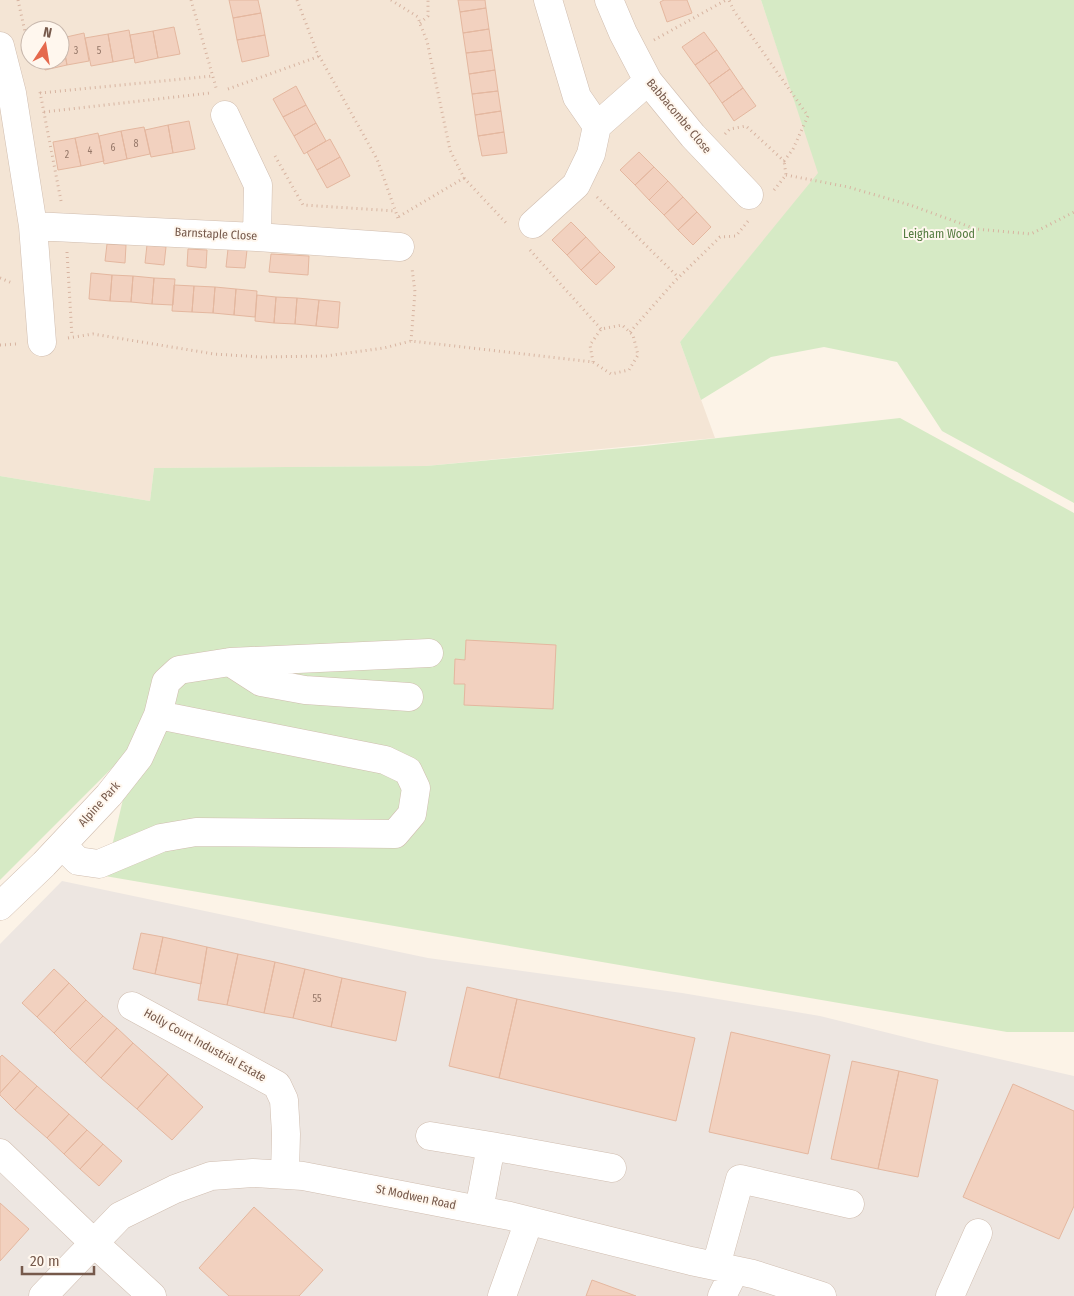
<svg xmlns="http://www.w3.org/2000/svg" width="1074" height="1296" font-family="'Fira Sans Condensed',sans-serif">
<rect width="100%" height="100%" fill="#fcf3e7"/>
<path fill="#f4e5d5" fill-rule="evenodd" d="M0 0H761L819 173 680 342 715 438 426 466 154 468 150 501 0 476ZM30 30H60V60H30Z"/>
<path fill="#ede6e1" d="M62 881 428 958 682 993 820 1016 929 1043 1074 1076V1296H0V944Z"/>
<path fill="#d6eac5" d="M761 0H1074V503L942 431 897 362 824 347 771 357 701 400 680 342 818 173Z
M900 418 1074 513V1032H1007L105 876 136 744 0 880V476L150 501 154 468 426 466 645 446Z"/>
<path fill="#f2d1bf" stroke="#e4b79f" d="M229 0H258L261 13 233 18Z
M458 0H485L486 8 460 12Z
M664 0H687L692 13 667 22 660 2Z
M486 8 489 29 463 33 460 12Z
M261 13 265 35 237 40 233 18Z
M174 27 180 54 158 58 153 31Z
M489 29 492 50 466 53 463 33Z
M129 30 134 58 113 62 108 34Z
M153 31 158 58 135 63 130 35Z
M704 32 717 50 695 65 682 47Z
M84 33 89 61 67 65 62 38Z
M108 34 113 62 91 66 85 38Z
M265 35 269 56 242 62 237 40Z
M60 38H62L67 65 45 70 43 60H60Z
M492 50 495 70 469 74 466 53Z
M717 50 730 69 709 84 695 65Z
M730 69 743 88 722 103 709 84Z
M495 70 498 91 472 94 469 74Z
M296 86 306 105 283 117 273 99Z
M743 88 756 106 734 121 722 103Z
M498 91 501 111 475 115 472 94Z
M306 105 316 123 294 136 283 117Z
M501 111 504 132 478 136 475 115Z
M189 121 195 149 173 153 168 125Z
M316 123 326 141 304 154 294 136Z
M168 125 173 153 151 157 145 130Z
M144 127 150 154 127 159 121 131Z
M121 131 127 159 104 164 99 136Z
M504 132 507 153 482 156 478 136Z
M98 133 104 161 81 166 75 138Z
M75 138 81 166 58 170 53 142Z
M330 139 340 157 317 170 307 152Z
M639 152 654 167 635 185 620 170Z
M340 157 350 176 327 188 317 170Z
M654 167 668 181 649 200 635 185Z
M668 181 683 197 664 215 649 200Z
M683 197 697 212 678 230 664 215Z
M697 212 711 227 693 245 678 230Z
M571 222 586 237 567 255 552 240Z
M586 237 600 252 581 270 567 255Z
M107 244 126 245 125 263 105 261Z
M147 245 166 247 164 265 145 263Z
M188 249 207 250 206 268 187 266Z
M228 249 247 250 245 268 226 267Z
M600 252 615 267 596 285 581 270Z
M271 254 309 256 308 275 269 272Z
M91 273 112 275 110 301 89 299Z
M112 275 133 276 131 302 110 301Z
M133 276 154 278 152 304 131 302Z
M154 278 175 279 173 305 152 304Z
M174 285 194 286 192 312 172 311Z
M194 286 215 287 213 313 192 312Z
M215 287 236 289 234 315 213 313Z
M236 289 257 291 255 317 234 315Z
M257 295 276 297 274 323 255 321Z
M276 297 297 298 295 324 274 323Z
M297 298 319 300 316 326 295 324Z
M319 300 340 302 338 328 316 326Z
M466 640 556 645 553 709 464 705 465 684H454L455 659 465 660Z
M141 933 163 937 155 974 133 969Z
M163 937 207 947 201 984 155 974Z
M207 947 238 954 227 1005 198 1000Z
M238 954 275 962 264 1013 227 1005Z
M275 962 305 969 293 1018 264 1013Z
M54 969 69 983 37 1017 22 1003Z
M305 969 342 978 331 1027 293 1018Z
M342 978 406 992 396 1041 331 1027Z
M69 983 86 1000 54 1033 37 1017Z
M467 987 517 999 499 1078 449 1066Z
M517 999 695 1038 676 1121 499 1078Z
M86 1000 103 1016 70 1049 54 1033Z
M103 1016 117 1028 85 1063 70 1049Z
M117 1028 133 1043 101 1078 85 1063Z
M731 1032 830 1055 808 1154 709 1132Z
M133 1043 168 1074 137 1109 101 1078Z
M2 1055 20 1071 0 1093V1057Z
M852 1061 899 1071 878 1169 831 1159Z
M20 1071 37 1086 15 1110 0 1095V1093Z
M899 1071 938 1080 918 1177 878 1169Z
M168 1074 203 1107 172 1140 137 1109Z
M1013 1084 1074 1111V1206L1059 1239 963 1197Z
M37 1086 69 1114 47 1138 15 1110Z
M69 1114 87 1130 64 1154 47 1138Z
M87 1130 103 1144 80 1169 64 1154Z
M103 1144 122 1161 99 1186 80 1169Z
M0 1203 29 1229 0 1261Z
M254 1207 323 1270 299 1296H229L199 1268Z
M592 1280 636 1296H586Z"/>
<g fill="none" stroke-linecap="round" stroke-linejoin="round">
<g stroke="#d0bdaf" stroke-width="29">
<path id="minor" d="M548 0 577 97 597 126
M609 0 623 33 648 81 693 136 749 195
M0 46 12 93 33 226 42 342
M225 115 258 185 257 237
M533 224 576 185 591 154 597 126 648 81
M33 226 257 237 400 247
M230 662 261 682 305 690 409 697
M62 845 78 861 99 864 161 838 196 832 395 834 412 814 416 788 408 771 385 760 158 715
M0 906 44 864 109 795 139 757 158 715 166 682 179 670 230 662 429 653
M132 1006 277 1085 284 1100 286 1134 285 1174
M430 1136 491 1146
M0 1153 94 1243 152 1296
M479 1210 491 1146 612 1168
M716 1266 740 1179 850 1204
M43 1296 120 1216 175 1189 211 1176 253 1173 303 1176 510 1216 691 1261 753 1274 822 1296
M502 1296 529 1221
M722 1296 735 1270
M950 1296 978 1233"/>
</g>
<path stroke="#d7b4a1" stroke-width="3" stroke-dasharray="1 4" stroke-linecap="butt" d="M18 0 27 41
M191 0 217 91
M297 0 317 52 377 159 399 221
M391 0 418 17 420 24 427 41 450 150 464 178 398 217
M420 23 428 16V0
M654 40 726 0
M228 89 320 56
M40 92 61 201
M40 93 213 76
M44 112 210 93
M725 134 730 129 746 126 784 161 793 149 808 116 734 11 729 0
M275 156 303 205 396 211
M786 175 848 187 910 205 976 229 1031 234 1074 212
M464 178 508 225
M774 190 786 175 784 161
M597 197 678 277
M530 250 601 329
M67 252 72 337
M0 278 12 283
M630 332 674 282 720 237 736 236 749 220
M68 338 93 334 214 354 261 357 326 356 384 348 411 341 593 362 611 374 629 370 638 355 633 335 622 325 601 329 590 345 593 362
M411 341 415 292 412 268
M0 345 17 344"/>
<use href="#minor" stroke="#fff" stroke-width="28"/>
</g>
<g text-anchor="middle" stroke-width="4" stroke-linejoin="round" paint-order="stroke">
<g font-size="10" fill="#957768">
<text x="76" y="54">3</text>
<text x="99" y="54">5</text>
<text x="136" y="147">8</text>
<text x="113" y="151">6</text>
<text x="90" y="154">4</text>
<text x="67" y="158">2</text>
<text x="317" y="1002">55</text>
</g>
<g font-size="12" fill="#76594b" stroke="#fff7ee">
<text transform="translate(679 116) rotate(50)" y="4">Babbacombe Close</text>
<text transform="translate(216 234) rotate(3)" y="4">Barnstaple Close</text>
<text transform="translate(99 804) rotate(-48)" y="4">Alpine Park</text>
<text transform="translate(205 1045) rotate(29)" y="4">Holly Court Industrial Estate</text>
<text transform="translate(416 1197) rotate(12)" y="4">St Modwen Road</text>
</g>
<g font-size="12" fill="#567c42" stroke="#fff7ee">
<text x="939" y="238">Leigham Wood</text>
</g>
</g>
<g transform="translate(45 45) rotate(12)"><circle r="24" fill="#fff7ee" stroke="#c8b8ad"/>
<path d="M0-4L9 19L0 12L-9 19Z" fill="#e5694d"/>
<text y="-8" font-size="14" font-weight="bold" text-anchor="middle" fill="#76594b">N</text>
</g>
<path d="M22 1266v8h72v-8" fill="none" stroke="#76594b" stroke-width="2.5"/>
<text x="30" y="1266" font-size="15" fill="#76594b" stroke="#fff7ee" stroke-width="4" paint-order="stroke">20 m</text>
</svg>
